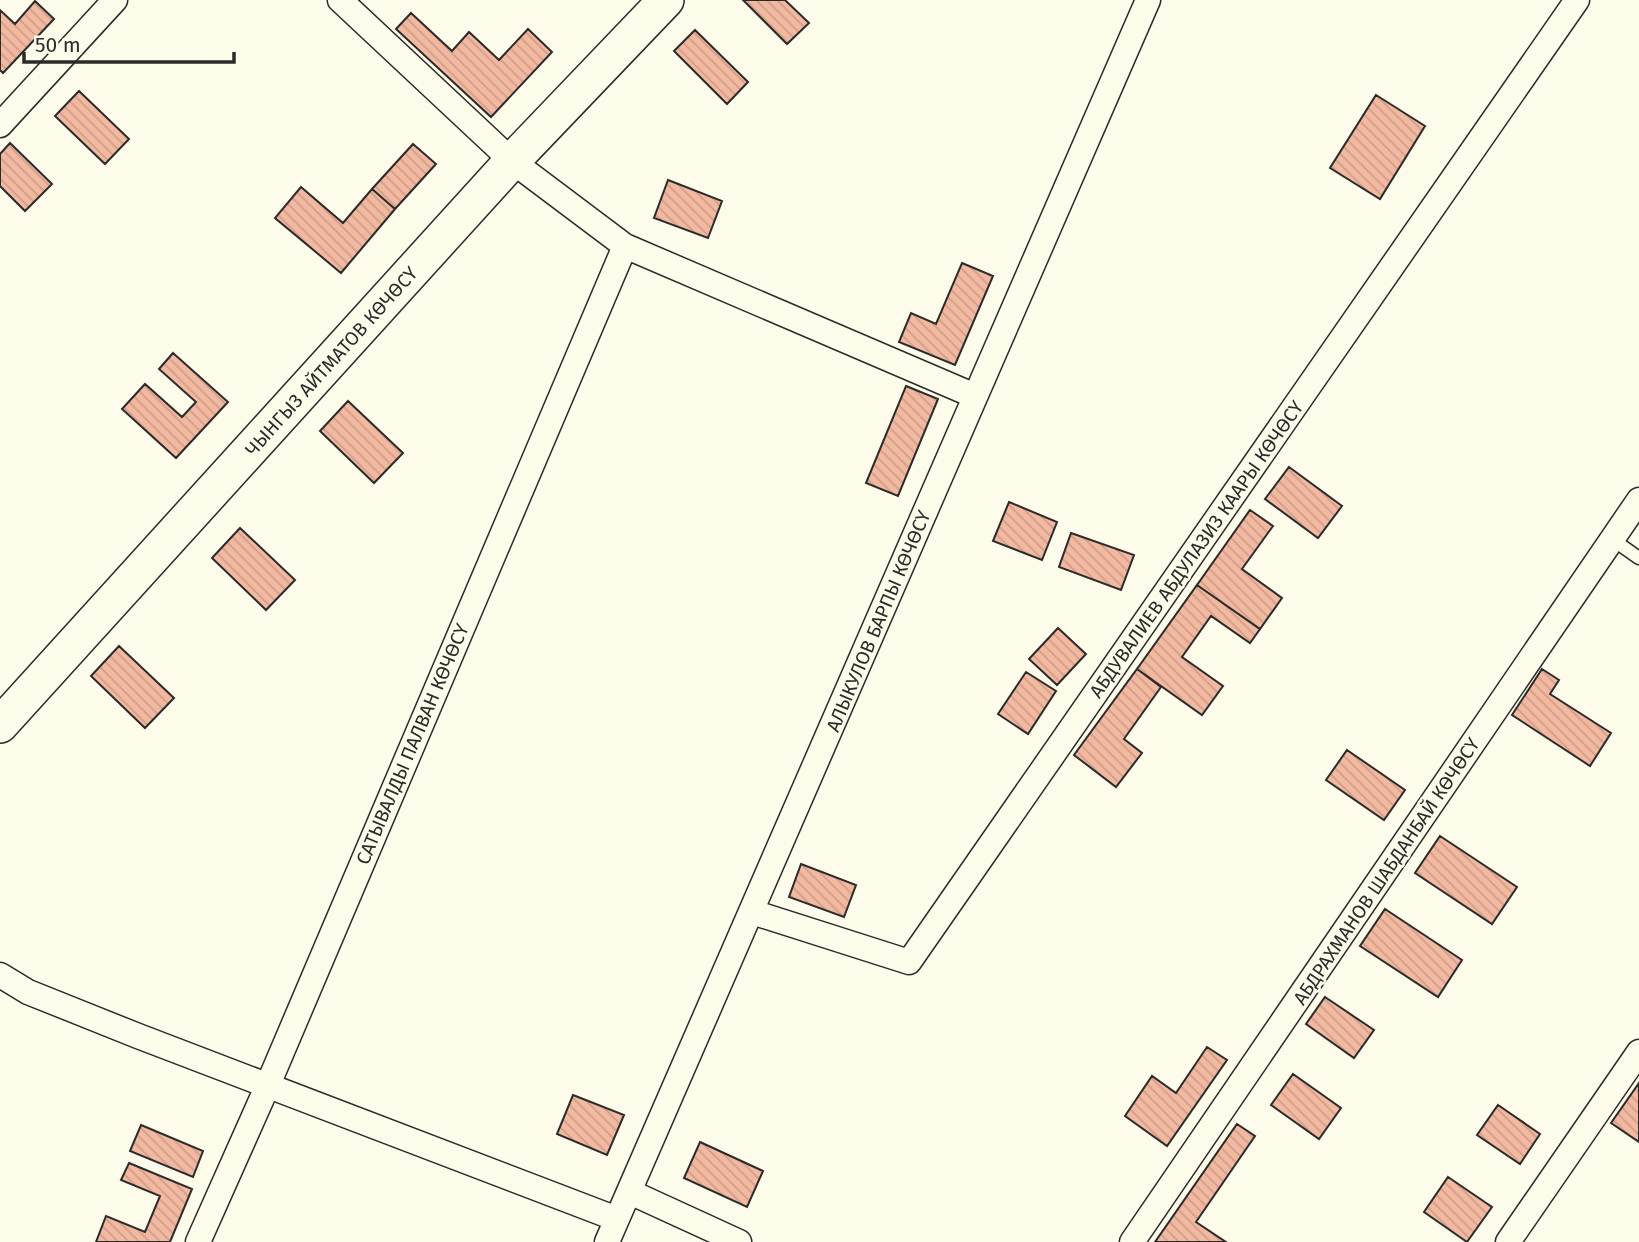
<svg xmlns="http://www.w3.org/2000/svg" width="1639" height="1242" font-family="'Fira Sans',sans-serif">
<defs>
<pattern id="building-back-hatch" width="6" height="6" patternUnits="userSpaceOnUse" patternTransform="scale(1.75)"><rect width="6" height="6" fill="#f2b8a0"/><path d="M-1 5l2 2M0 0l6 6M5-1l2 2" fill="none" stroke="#d09e8a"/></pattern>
</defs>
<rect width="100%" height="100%" fill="#fdfbea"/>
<path fill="url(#building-back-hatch)" stroke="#2b2b2b" stroke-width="2" d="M743 0H785L809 23 787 44Z
M35 1 54 19 3 73 0 70V10L15 24Z
M411 13 452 51 469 32 499 60 528 29 552 52 491 117 396 29Z
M695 30 748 82 727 104 674 51Z
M79 91 129 139 105 164 55 116Z
M1376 95 1425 126 1380 199 1330 168Z
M10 143 52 184 25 211 0 186V154Z
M413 144 436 164 395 209 372 189Z
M668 180 722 201 708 238 654 218Z
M301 187 343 223 372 189 395 209 341 273 275 218Z
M962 263 993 276 955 365 899 342 911 313 936 324Z
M173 353 228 402 176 458 122 409 145 384 182 417 196 402 159 369Z
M906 386 938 399 898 496 866 483Z
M348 401 403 453 374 483 320 431Z
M1289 467 1342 506 1318 538 1265 499Z
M1009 502 1057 522 1042 560 993 541Z
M1250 510 1273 526 1242 569 1282 598 1260 629 1197 585Z
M240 528 295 580 266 610 212 558Z
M1071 533 1134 555 1121 590 1059 567Z
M1197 585 1260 629 1250 643 1211 616 1182 657 1223 686 1202 715 1137 669Z
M1058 628 1086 654 1057 685 1029 659Z
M119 646 174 698 145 728 91 676Z
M1137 669 1161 687 1124 739 1142 753 1116 787 1074 755Z
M1542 669 1559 680 1550 694 1611 733 1590 766 1512 715Z
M1026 672 1056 691 1028 734 998 714Z
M1347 750 1405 790 1384 820 1326 780Z
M1440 836 1517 887 1492 924 1415 873Z
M801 864 856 885 844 917 789 897Z
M1385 909 1462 960 1438 997 1360 946Z
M1325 997 1374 1030 1354 1058 1306 1024Z
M1207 1047 1227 1060 1167 1146 1125 1116 1152 1076 1176 1093Z
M1293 1074 1341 1108 1319 1139 1271 1105Z
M1639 1083V1142L1611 1123Z
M573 1095 624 1115 607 1155 557 1134Z
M1498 1105 1540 1134 1520 1164 1477 1135Z
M1237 1124 1255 1136 1196 1222 1226 1242H1155Z
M141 1125 203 1151 193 1177 130 1151Z
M700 1142 763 1171 747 1207 684 1178Z
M129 1163 192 1189 170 1242H96L106 1216 145 1232 160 1196 121 1180Z
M1448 1177 1492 1207 1467 1242 1424 1212Z"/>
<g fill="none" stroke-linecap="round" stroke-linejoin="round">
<g stroke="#2b2b2b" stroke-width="15">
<path id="service" d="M1612 539 1639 558"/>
</g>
<g stroke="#2b2b2b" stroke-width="27">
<path id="minor" d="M340 0 512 161 625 246 975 396
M0 125 115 0
M752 912 909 962 1577 0
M0 975 28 992 138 1036 617 1219
M630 1192 739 1242
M198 1242 267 1087 625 246
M607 1242 1148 0
M1132 1242 1639 500
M1508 1242 1639 1052"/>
</g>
<g stroke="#2b2b2b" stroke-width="38">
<path id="secondary" d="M0 725 512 161 666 0"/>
</g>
<use href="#service" stroke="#fdfbea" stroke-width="12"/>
<use href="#minor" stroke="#fdfbea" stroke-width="24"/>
<use href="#secondary" stroke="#fdfbea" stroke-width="35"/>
</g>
<g text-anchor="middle" stroke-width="5" stroke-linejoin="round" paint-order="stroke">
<g font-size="19" fill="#2b2b2b" stroke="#fdfbea">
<text transform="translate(331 361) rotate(-48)" y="7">ЧЫНГЫЗ АЙТМАТОВ КӨЧӨСҮ</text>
<text transform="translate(1196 549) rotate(-55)" y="7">АБДУВАЛИЕВ АБДУЛАЗИЗ КААРЫ КӨЧӨСҮ</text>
<text transform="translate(878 621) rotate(-67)" y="7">АЛЫКУЛОВ БАРПЫ КӨЧӨСҮ</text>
<text transform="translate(412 744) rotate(-67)" y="7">САТЫВАЛДЫ ПАЛВАН КӨЧӨСҮ</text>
<text transform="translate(1386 871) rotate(-56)" y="7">АБДРАХМАНОВ ШАБДАНБАЙ КӨЧӨСҮ</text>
</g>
</g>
<path d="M24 52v10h210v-10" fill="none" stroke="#2b2b2b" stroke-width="3.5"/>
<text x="35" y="52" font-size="21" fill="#2b2b2b" stroke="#fdfbea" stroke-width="5" paint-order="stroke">50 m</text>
</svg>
